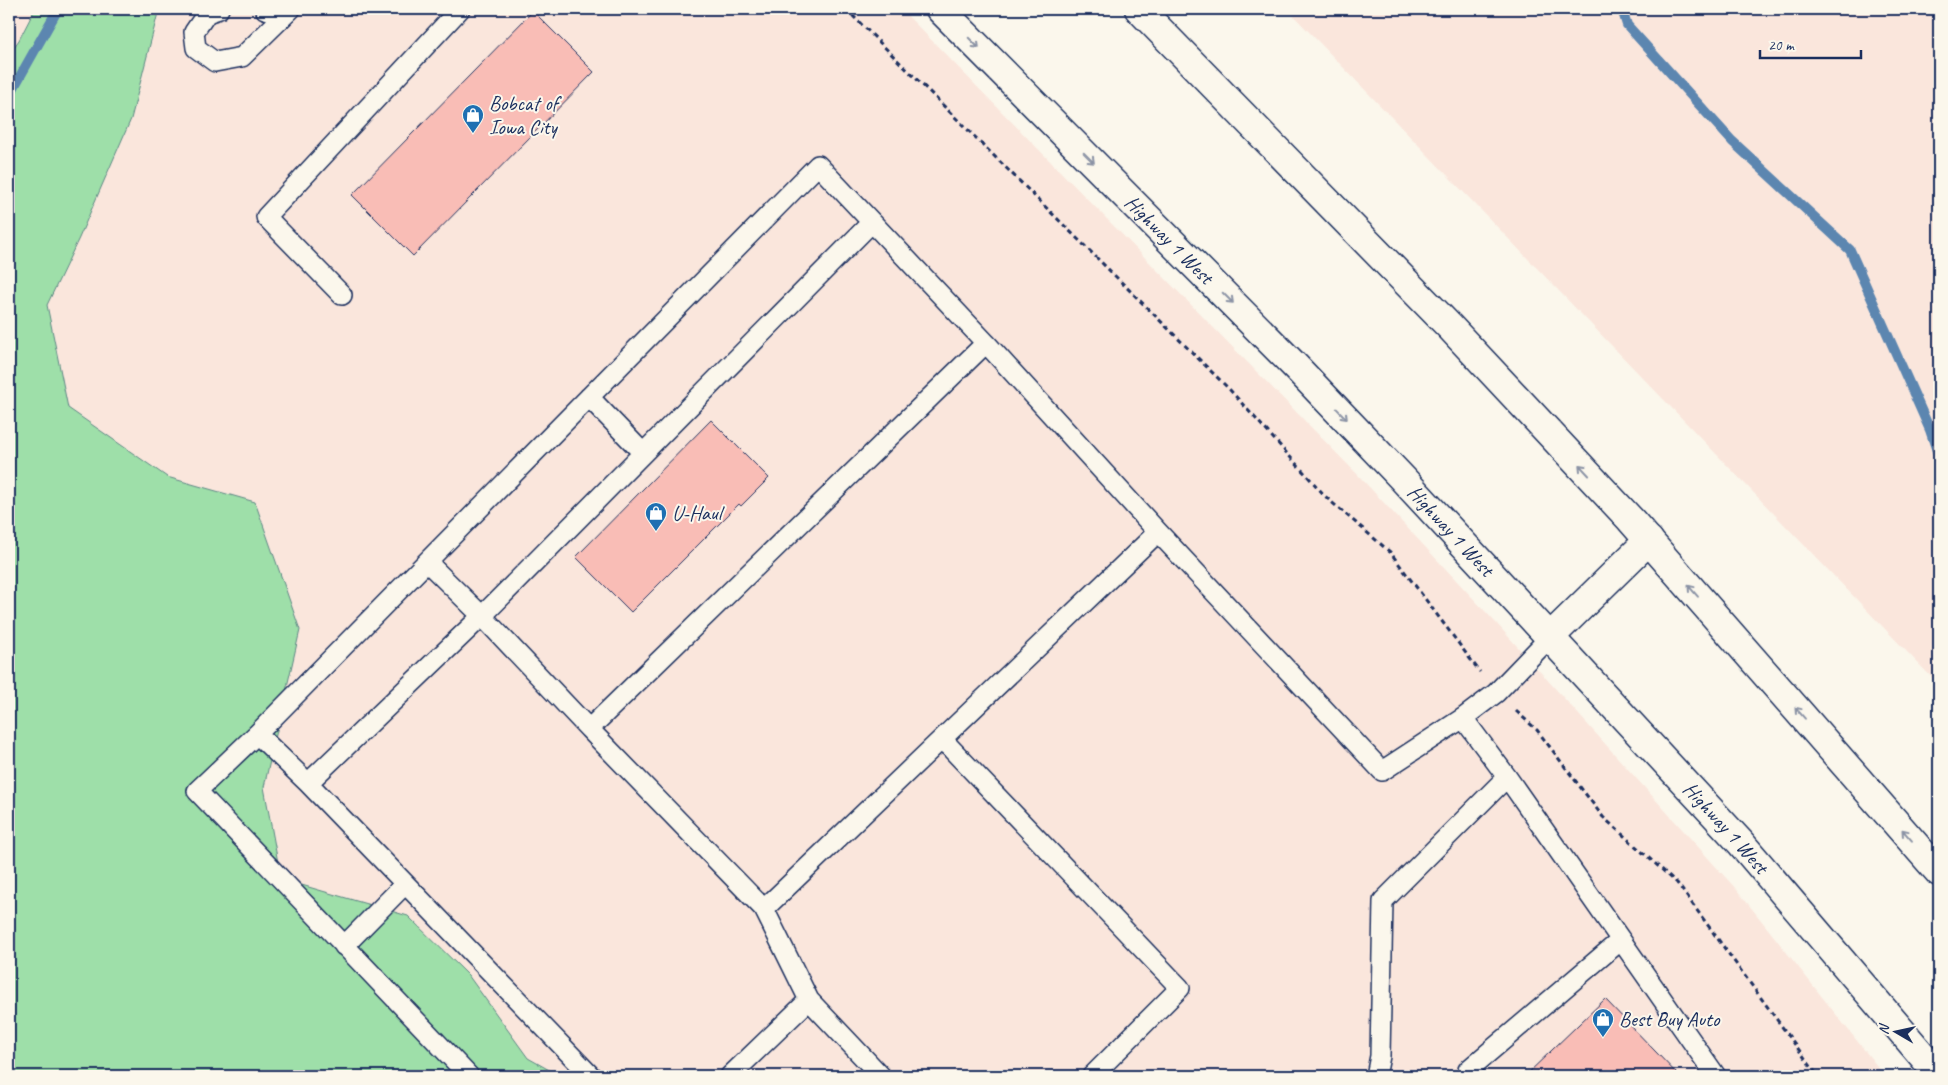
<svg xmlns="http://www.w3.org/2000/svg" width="1948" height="1085" font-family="Caveat,sans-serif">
<rect width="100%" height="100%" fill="#fbf7ec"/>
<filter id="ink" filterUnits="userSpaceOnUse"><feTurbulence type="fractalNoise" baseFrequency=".02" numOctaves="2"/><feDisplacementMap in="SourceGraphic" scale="10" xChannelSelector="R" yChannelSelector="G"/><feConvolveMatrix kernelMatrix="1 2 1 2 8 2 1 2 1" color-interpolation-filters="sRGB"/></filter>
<g filter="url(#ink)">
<path fill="#fae6dc" d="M9 9H901L1358 475 1497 624 1737 890 1885 1076H43L9 1070Z
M1287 9H1939V685Z"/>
<path fill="#9edfa9" stroke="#5c8784" d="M35 9H159L131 119 79 238 47 305 68 408 167 477 255 502 300 630 264 787 281 879 408 916 468 975 528 1058 560 1076H9V54L19 40Z"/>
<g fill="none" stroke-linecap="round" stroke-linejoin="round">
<path stroke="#5c86b0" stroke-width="10" d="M1622 9 1627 25 1732 141 1850 250 1930 430 1939 457
M9 96 58 9"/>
</g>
<path fill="#f9bdb6" stroke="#1b2f5e" d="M533 11 594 72 413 256 352 195Z
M711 420 769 478 741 506 739 504 631 612 576 557Z
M1605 999 1679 1076H1525Z"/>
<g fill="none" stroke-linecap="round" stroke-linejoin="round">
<g stroke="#1b2f5e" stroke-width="22">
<path id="service" d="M219 9 207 13 194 32 196 48 215 62 242 57 291 9
M265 9 286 14
M342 295 266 217 460 9
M589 397 643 453
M427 562 482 616 589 729 986 343 1158 532 1382 771 1463 718 1496 693 1550 637
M1463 718 1507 777 1716 1076
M589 729 764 909 809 1000 881 1076
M257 734 308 783
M942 739 1180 988 1092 1076
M764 909 1158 532
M344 946 405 884
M469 1076 197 791 257 734 818 165 986 343
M591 1076 308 783 482 616 872 222
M730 1076 809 1000
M1376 1076 1380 1056 1383 901 1507 777
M1474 1076 1468 1070 1621 940"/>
</g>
<g stroke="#1b2f5e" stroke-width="31">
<g id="primary">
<path id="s1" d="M940 9 1295 366 1403 479 1740 842 1939 1075"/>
<path d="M1139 9 1450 327 1630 519 1939 872"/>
<path d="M1550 637 1649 540"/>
</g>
</g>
<path stroke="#1b2f5e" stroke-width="3" stroke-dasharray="5 4" stroke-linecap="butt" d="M846 9 1229 389 1328 499 1390 552 1480 672
M1516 711 1537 730 1603 817 1677 883 1818 1076"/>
<use href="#service" stroke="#fbf7ec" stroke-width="19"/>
<use href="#primary" stroke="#fbf7ec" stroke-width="28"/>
</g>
<defs><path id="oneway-shaft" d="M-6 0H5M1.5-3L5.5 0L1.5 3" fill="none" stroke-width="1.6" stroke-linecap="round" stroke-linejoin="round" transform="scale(1.25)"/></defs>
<g stroke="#8b93a5">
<use href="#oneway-shaft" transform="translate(974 43) rotate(45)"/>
<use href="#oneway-shaft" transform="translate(1089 158) rotate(45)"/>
<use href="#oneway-shaft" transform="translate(1228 298) rotate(45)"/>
<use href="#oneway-shaft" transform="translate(1342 414) rotate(46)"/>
<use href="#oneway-shaft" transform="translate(1584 470) rotate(-133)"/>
<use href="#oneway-shaft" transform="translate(1693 591) rotate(-131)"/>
<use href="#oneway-shaft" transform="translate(1800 713) rotate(-131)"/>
<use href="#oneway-shaft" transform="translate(1907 835) rotate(-131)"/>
</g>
</g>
<defs>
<g id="shop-pin" transform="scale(1.125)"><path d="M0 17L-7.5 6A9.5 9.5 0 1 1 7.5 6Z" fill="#1f6fb2" stroke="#fbf7ec"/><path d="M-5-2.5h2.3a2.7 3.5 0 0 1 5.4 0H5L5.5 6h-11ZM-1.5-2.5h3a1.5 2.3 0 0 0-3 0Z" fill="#fff"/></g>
</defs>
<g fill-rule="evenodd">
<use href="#shop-pin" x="473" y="115"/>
<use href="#shop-pin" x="656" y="513"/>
<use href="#shop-pin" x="1603" y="1019"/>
</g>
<g text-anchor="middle" stroke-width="4" stroke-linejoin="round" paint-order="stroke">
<g font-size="21" fill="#1b2f5e" stroke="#fbf7ec" text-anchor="start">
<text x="489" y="110">Bobcat of<tspan x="489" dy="24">Iowa City</tspan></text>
<text x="672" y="520">U-Haul</text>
<text x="1619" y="1026">Best Buy Auto</text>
</g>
<g font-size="21" fill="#1b2f5e" stroke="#fbf7ec">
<text dy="7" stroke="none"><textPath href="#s1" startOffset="325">Highway 1 West</textPath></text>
<text dy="7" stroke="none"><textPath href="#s1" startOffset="730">Highway 1 West</textPath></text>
<text dy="7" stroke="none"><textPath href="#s1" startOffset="1135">Highway 1 West</textPath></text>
</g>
</g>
<rect width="1948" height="1085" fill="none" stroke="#fbf7ec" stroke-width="30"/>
<rect x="15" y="15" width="1918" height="1055" fill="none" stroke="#1b2f5e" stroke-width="2" filter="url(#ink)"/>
<g transform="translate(1896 1032) rotate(279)" stroke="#fbf7ec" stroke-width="4" paint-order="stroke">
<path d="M0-4L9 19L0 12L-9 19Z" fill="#1b2f5e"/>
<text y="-8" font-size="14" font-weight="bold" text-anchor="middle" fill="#1b2f5e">N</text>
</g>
<path d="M1760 50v8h101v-8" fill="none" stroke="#1b2f5e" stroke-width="2.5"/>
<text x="1768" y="50" font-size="15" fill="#1b2f5e" stroke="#fbf7ec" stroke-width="4" paint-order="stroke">20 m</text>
</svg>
